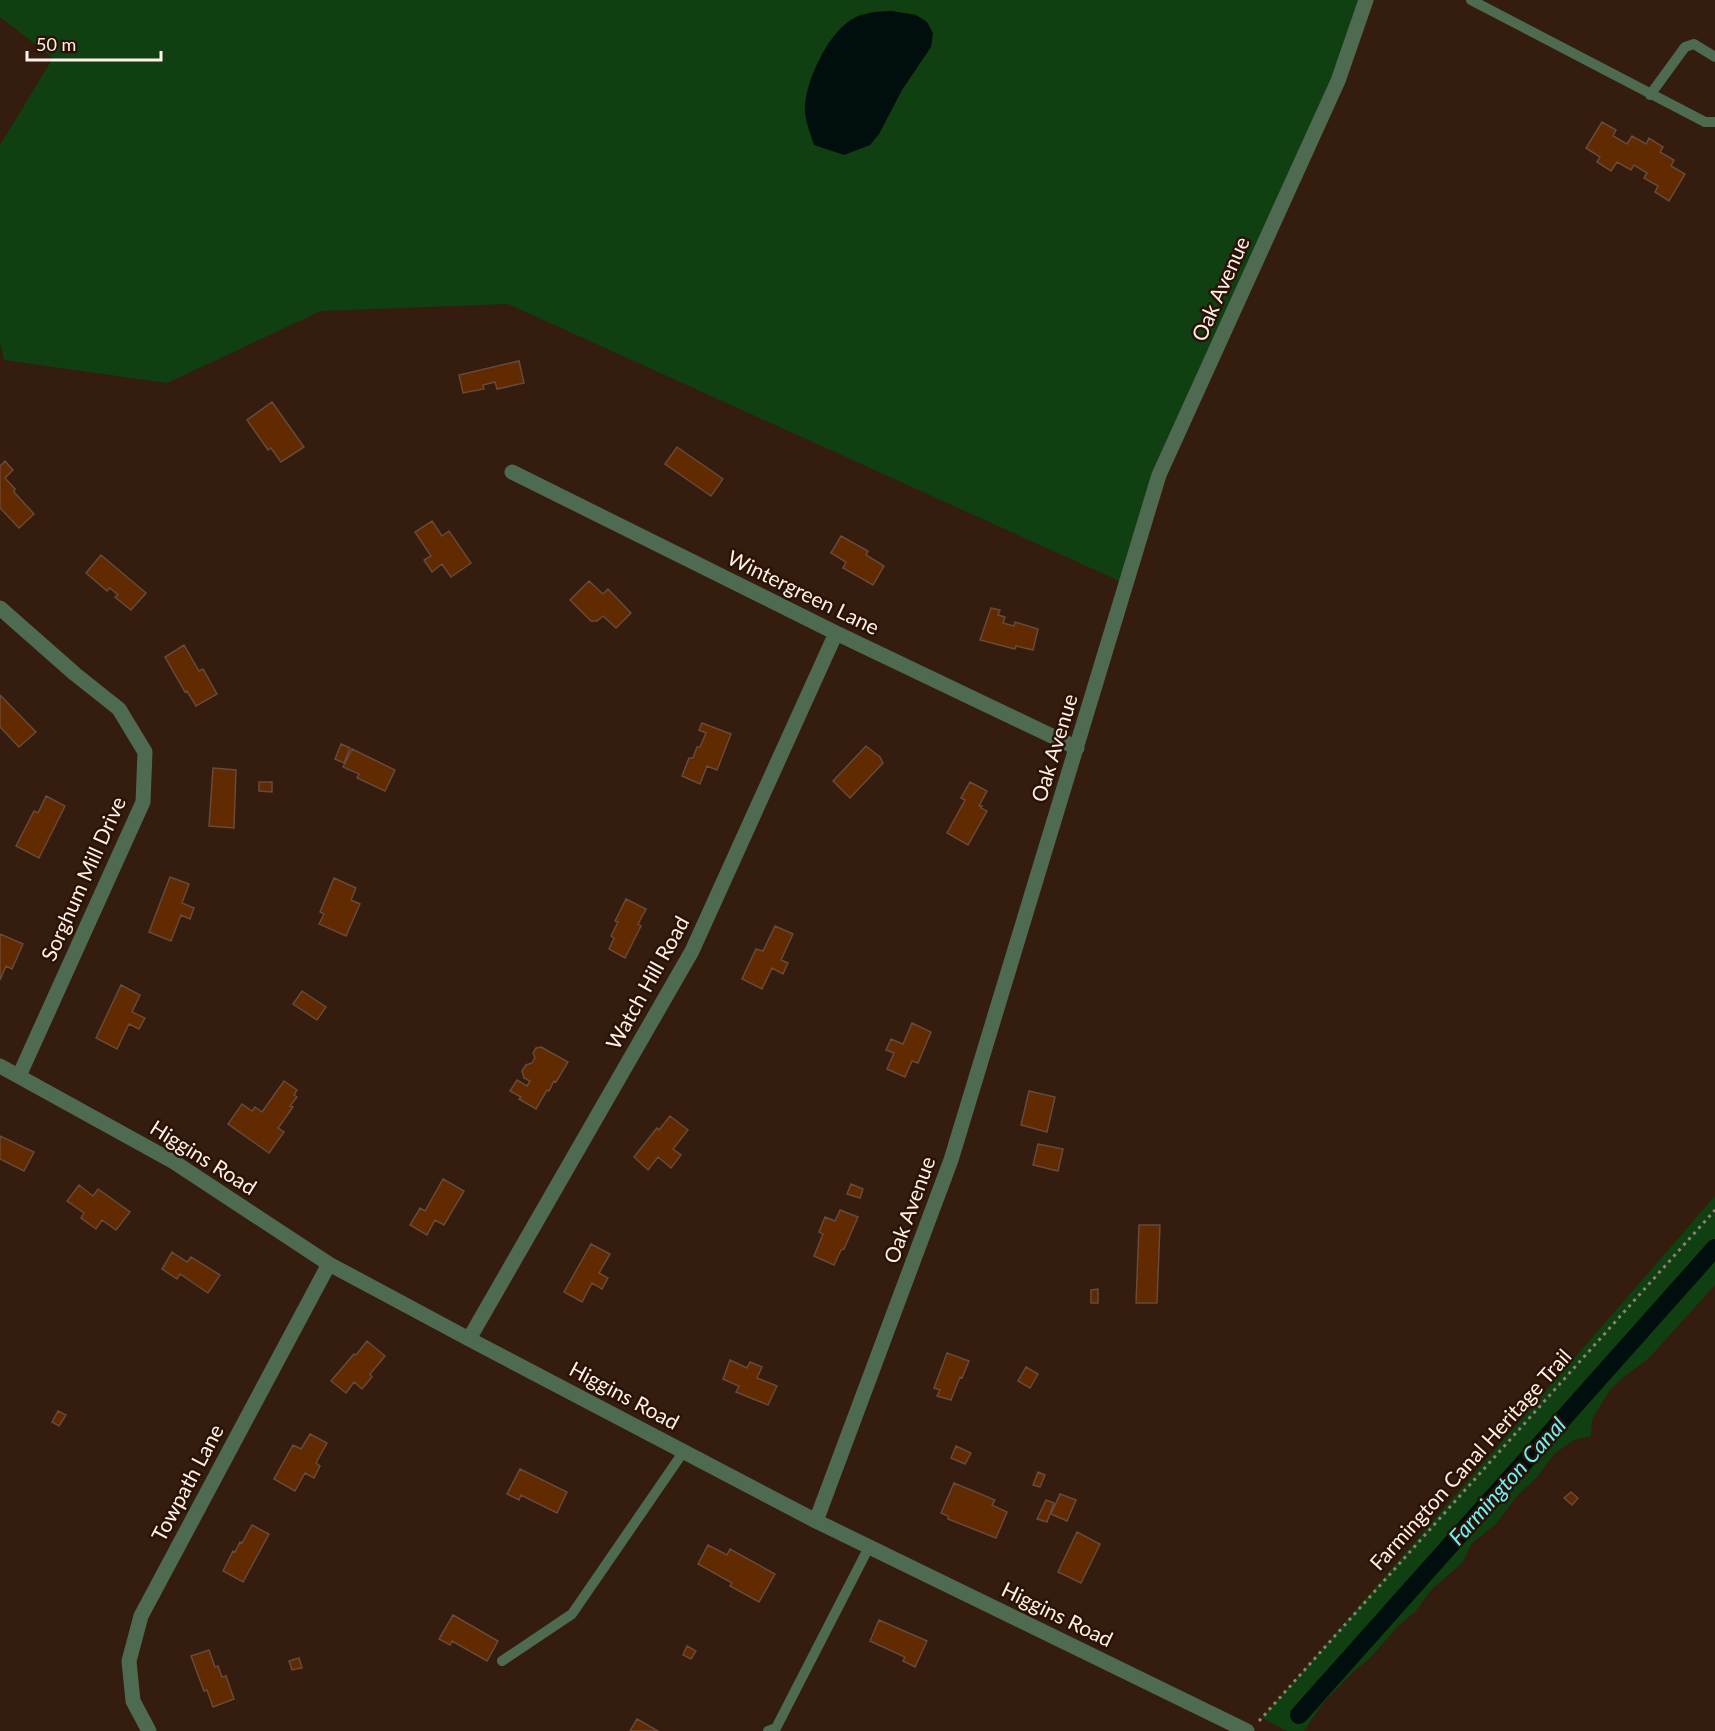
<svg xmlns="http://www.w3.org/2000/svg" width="1715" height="1731" font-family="Lato,sans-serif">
<rect width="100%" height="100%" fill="#341c0e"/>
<path fill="#104012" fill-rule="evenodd" d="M0 0H1366L1159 475 1126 584 508 304 321 311 167 383 4 360 0 342V145L53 58 0 17ZM891 11 916 15 902 90 879 134 814 145 805 112 811 77 870 12Z
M1715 1196V1285L1648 1359 1621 1379 1610 1390 1592 1419 1591 1436 1574 1440 1554 1454 1537 1477 1516 1497 1496 1524 1472 1543 1462 1563 1431 1590 1415 1612 1399 1625 1371 1657 1353 1672 1323 1703 1304 1731H1287L1262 1718Z"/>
<path fill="#010e0e" d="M891 11 916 15 927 22 933 33 931 47 902 90 879 134 870 145 844 155 814 145C811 135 806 123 805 113 803 86 827 34 851 20 862 12 878 12 891 11Z"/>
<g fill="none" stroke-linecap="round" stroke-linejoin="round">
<path stroke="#010e0e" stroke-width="18" d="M1299 1715 1715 1248"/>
</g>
<path fill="#622a00" stroke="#664a3b" stroke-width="1.5" d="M1602 122 1616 130 1613 136 1627 144 1632 136 1646 144 1649 138 1663 147 1660 152 1674 160 1671 166 1685 174 1669 201 1655 192 1658 186 1644 178 1647 173 1634 165 1631 170 1617 162 1611 171 1597 162 1600 157 1586 148Z
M519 361 524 383 497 389 495 382 483 385 484 389 463 393 459 375Z
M272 402 304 447 281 462 271 448 268 450 247 420Z
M677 447 723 479 711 496 665 464Z
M5 461 13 470 5 478 15 489 14 492 34 514 19 528 0 508V466Z
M432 521 442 536 449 531 471 563 451 577 442 564 432 572 424 560 431 556 415 532Z
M841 536 868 551 866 555 884 566 873 585 843 568 846 562 831 553Z
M101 555 146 593 131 610 115 597 118 595 110 588 107 591 86 573Z
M589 581 603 594 608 589 631 613 616 628 603 616 597 621H591L570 600Z
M991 608 1000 610 998 615 1005 617 1003 623 1014 626 1015 622 1038 629 1033 650 1016 646 1015 649 980 640Z
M184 645 199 671 203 669 217 694 196 706 187 691 185 692 165 657Z
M0 695 36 732 19 747 0 727Z
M702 723 731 734 717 770 707 766 700 784 682 776 689 758H693L697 747H700L706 733 699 730Z
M341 744 350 748 344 763 335 759Z
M866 746 880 757 883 763 850 798 833 781Z
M352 749 395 770 385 791 357 778 359 774 343 767Z
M213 768 236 770 234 828 209 826Z
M259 782H272V792L259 791Z
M970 782 987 791 979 806H982L981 808 987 811 968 845 947 833 965 800 961 798Z
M46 796 65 806 39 858 16 846 34 811 38 813Z
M170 877 189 884 182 903 194 908 190 919 181 915 171 941 149 932Z
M334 878 356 888 351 900 360 904 346 936 319 924 324 914 320 912Z
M626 899 646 909 638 924 641 926 625 958 609 949 614 938 611 936 618 922 615 921Z
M775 926 793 934 781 960 788 963 783 974 772 968 762 989 742 979 756 949 763 951Z
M0 934 23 944 12 969 6 966 0 980Z
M121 985 140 995 132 1012 145 1018 139 1029 129 1024 117 1049 96 1038Z
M302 991 326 1007 317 1020 293 1004Z
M912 1023 931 1032 918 1063 912 1061 905 1077 887 1069 894 1053 886 1050 891 1039 903 1044Z
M541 1047 568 1062 556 1082 554 1081 549 1091 547 1090 536 1109 519 1099 521 1097 510 1091 517 1080 527 1086 530 1081 524 1078 522 1071 526 1065 532 1063 535 1058 533 1053 536 1048Z
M284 1081 297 1090 294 1095 297 1097 290 1106 293 1107 278 1128 284 1132 269 1153 228 1124 242 1104 252 1111 255 1107 262 1112Z
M1029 1091 1055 1097 1047 1132 1021 1125Z
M670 1116 688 1130 673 1149 681 1155 671 1168 658 1157 648 1170 634 1157 657 1128 659 1130Z
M0 1136 34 1152 24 1171 0 1159Z
M1038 1144 1063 1149 1058 1171 1033 1165Z
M443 1179 464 1191 444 1225 435 1220 427 1235 410 1225 420 1208 425 1211Z
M851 1184 863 1189 860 1198 847 1194Z
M79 1185 93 1196 98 1189 130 1212 116 1230 102 1220 96 1229 81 1218 84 1213 67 1201Z
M840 1210 858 1217 844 1249 841 1250 834 1265 814 1256 823 1234 819 1232 825 1217 835 1221Z
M1139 1225H1160L1157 1303H1136Z
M591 1244 610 1254 599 1273 608 1278 602 1289 592 1283 582 1302 564 1292Z
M172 1252 187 1262 191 1257 220 1275 208 1293 180 1274 177 1279 162 1269Z
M1098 1289V1303H1091V1290Z
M367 1341 385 1356 370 1374 372 1377 362 1389 354 1382 346 1393 331 1381 354 1354 356 1355Z
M947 1353 969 1361 962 1378 960 1377 951 1400 937 1396 940 1390 934 1388Z
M730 1360 747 1368 750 1362 762 1367 757 1378 777 1386 768 1405 736 1392 739 1386 723 1379Z
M1026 1367 1038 1374 1030 1388 1018 1381Z
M58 1411 66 1415 59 1426 52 1422Z
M310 1434 327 1443 316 1463 320 1466 314 1478 305 1473 295 1491 274 1479 293 1445 301 1449Z
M956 1446 971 1453 965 1464 951 1458Z
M520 1469 567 1492 557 1513 521 1495 519 1500 507 1494Z
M1038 1472 1045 1475 1040 1487 1033 1485Z
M954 1483 995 1500 992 1505 1007 1512 996 1538 948 1519V1516L941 1513Z
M1571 1492 1578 1498 1572 1505 1564 1498Z
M1060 1494 1076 1500 1067 1521 1051 1514Z
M1046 1500 1054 1503 1047 1522 1037 1519Z
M252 1525 269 1534 243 1582 223 1571 233 1551 235 1552 240 1542 242 1543Z
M1077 1532 1100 1544 1081 1583 1058 1572Z
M708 1545 727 1555 730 1549 775 1574 759 1602 730 1586 732 1583 698 1564Z
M453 1615 498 1641 487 1661 452 1641 450 1645 439 1639Z
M879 1620 927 1641 915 1667 903 1661 905 1657 870 1641Z
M687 1646 696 1651 691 1659 683 1655Z
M209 1650 215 1667 218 1666 222 1677 226 1676 234 1699 213 1707 207 1690 204 1691 191 1656Z
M299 1658 302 1668 292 1670 289 1661Z
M637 1719 658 1731H630Z"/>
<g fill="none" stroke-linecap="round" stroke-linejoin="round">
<path stroke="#927f74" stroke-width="3" stroke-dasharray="3 4.5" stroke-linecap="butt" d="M1259 1721 1715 1210"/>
<path stroke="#4e6b51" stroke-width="10" d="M1471 0 1705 122H1715
M1650 95 1685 47 1694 44 1715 57
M502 1661 572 1614 684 1451
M768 1731 776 1728 869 1547"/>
<path stroke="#4e6b51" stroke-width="15" d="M512 472 836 633 1077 748
M0 608 75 674 119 709 145 752 143 802 19 1076
M0 1066 174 1162 329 1264 469 1339 816 1521 1247 1731
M469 1339 692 951 836 633
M816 1521 951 1160 1159 475 1338 81 1366 0
M149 1731 133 1701 129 1661 141 1616 329 1264"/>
</g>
<g text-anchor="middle" stroke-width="5" stroke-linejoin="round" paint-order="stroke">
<g font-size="21" fill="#fef0e9" stroke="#2a1205">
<text transform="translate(1221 289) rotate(-66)" y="7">Oak Avenue</text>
<text transform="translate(803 593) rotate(26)" y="7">Wintergreen Lane</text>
<text transform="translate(1055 748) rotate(-73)" y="7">Oak Avenue</text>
<text transform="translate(84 879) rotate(-66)" y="7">Sorghum Mill Drive</text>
<text transform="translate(648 983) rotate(-61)" y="7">Watch Hill Road</text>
<text transform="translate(203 1158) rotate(32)" y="7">Higgins Road</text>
<text transform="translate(910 1210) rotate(-70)" y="7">Oak Avenue</text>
<text transform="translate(624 1396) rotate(28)" y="7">Higgins Road</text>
<text transform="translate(1471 1460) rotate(-48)" y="7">Farmington Canal Heritage Trail</text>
<text transform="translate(188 1483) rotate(-62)" y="7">Towpath Lane</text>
<text transform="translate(1057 1615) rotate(26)" y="7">Higgins Road</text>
</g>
<g font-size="22" font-style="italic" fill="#6bf3f9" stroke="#2a1205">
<text transform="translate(1507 1481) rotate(-48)" y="8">Farmington Canal</text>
</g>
</g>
<path d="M27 51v9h134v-9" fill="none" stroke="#fef0e9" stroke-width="3"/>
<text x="36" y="51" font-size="18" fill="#fef0e9" stroke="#2a1205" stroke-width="4.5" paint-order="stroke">50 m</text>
</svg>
